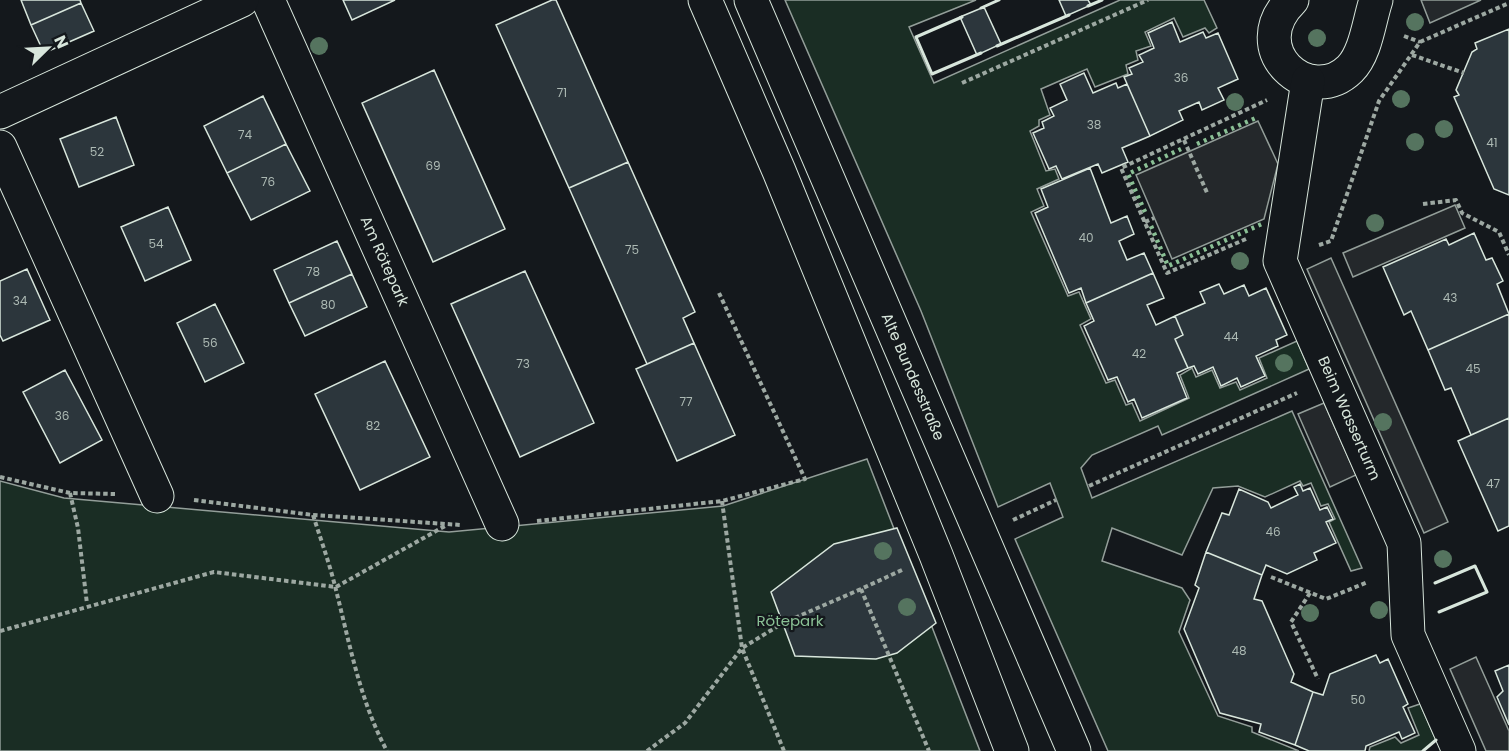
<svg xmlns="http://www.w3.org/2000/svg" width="1509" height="751" font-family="Poppins,sans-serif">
<rect width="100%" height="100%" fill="#14181c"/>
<path fill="#1a2d24" stroke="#939e99" stroke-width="1.5" d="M785 0H976L909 27 934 83 1120 0H1204L1217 28 1209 33 1205 28 1183 37 1174 18 1145 32 1151 46 1136 51 1138 60 1126 65 1128 74 1095 87 1087 69 1041 89 1050 115 1039 120V126L1030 131 1046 171 1055 169 1059 179 1037 189 1044 206 1031 212 1068 296 1079 292 1091 319 1080 325 1106 383 1115 380 1126 405 1132 403 1140 421 1189 398 1180 375 1192 368 1196 377 1212 370 1220 388 1236 382 1240 390 1267 378 1259 358 1297 341 1309 369 1162 435 1158 426 1092 455 1081 468 1092 498 1292 411 1362 568 1351 571 1329 522 1335 519 1328 504 1321 506 1311 483 1303 486 1300 481 1265 497 1238 486 1213 488 1182 555 1112 528 1102 561 1182 588 1190 600 1179 632 1218 716 1252 727V732L1299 751H1108L1015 539 1063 517 1050 483 998 507 921 311Z
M867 459 980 751H0V481L64 498 449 532 723 506Z
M1420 704 1436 740 1423 751H1369L1370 747 1395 737 1401 743 1419 735 1408 708Z"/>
<path fill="#24282b" stroke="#939e99" stroke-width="1.5" d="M1421 0H1481L1430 23Z
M1258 121 1278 164 1264 219 1172 259 1136 175Z
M1455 205 1465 228 1353 277 1343 253Z
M1331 258 1448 522 1424 533 1307 269Z
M1324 403 1356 475 1330 487 1298 414Z
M1476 657 1509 731V751H1486L1450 669Z"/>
<path fill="#2c363c" stroke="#d8e6dc" stroke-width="1.5" d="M21 0H80L81 3 31 25Z
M343 0H395L352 20Z
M552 0H556L628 162 569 188 496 25Z
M1059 0H1088L1091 5 1066 16Z
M81 3 94 31 44 53 31 25Z
M984 7 1001 44 977 55 960 17Z
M1172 22 1180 42 1203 32 1206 38 1218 33 1238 79 1218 88 1224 100 1202 110 1199 102 1179 111 1183 120 1150 136 1124 77 1132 74 1129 68 1143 62 1139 55 1154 48 1148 33Z
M1509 29V195L1494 189 1454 97 1459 95 1456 90 1472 52 1477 49 1475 43Z
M434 70 505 229 433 262 362 103Z
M1084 73 1093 93 1116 83 1118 88 1127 84 1150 136 1122 148 1128 162 1102 173 1098 164 1062 179 1056 166 1049 169 1033 133 1044 128 1042 122 1054 116 1050 108 1067 100 1060 84Z
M263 96 286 144 227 173 204 126Z
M116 117 134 165 79 187 60 139Z
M286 144 310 191 251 220 227 173Z
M628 162 695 312 683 318 694 343 647 364 569 188Z
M1090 168 1111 223 1127 216 1134 234 1119 241 1127 260 1144 253 1153 273 1086 303 1081 288 1069 293 1035 213 1048 207 1041 189Z
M168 207 191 260 145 281 121 227Z
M1474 233 1486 260 1492 258 1503 281 1497 284 1509 314 1428 350 1411 311 1404 315 1383 267 1446 239 1449 245Z
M337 241 352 274 289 303 274 270Z
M27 269 50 320 3 341 0 335V281Z
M525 271 594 423 520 457 451 304Z
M1153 273 1164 298 1147 305 1156 325 1175 316 1183 335 1175 339 1188 368 1177 373 1187 398 1142 418 1134 399 1128 402 1117 377 1108 380 1084 326 1094 321 1086 303Z
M352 274 367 307 305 336 289 303Z
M1219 284 1224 294 1244 285 1249 296 1266 288 1287 335 1276 340 1278 346 1256 356 1265 376 1241 387 1237 378 1221 386 1213 367 1198 374 1194 366 1188 368 1175 339 1183 335 1175 316 1205 303 1200 292Z
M215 304 244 363 205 382 177 323Z
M1509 314V418L1471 435 1451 388 1445 390 1428 350Z
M694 343 735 435 677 461 636 369Z
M385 361 430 457 360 490 315 394Z
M65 370 102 440 60 463 23 392Z
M1509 418V526L1498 531 1458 441Z
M1300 484 1303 491 1310 488 1320 510 1327 507 1333 519 1326 522 1336 543 1314 553 1317 560 1287 574 1266 565 1262 575 1206 552 1222 513 1229 515 1239 489 1268 502 1271 508 1298 495 1294 487Z
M897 528 936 623 897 653 876 659 795 656 771 592 834 544Z
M1206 552 1262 575 1254 599 1262 601 1294 674 1291 682 1313 692 1295 745 1259 732 1261 724 1220 713 1184 629 1199 588 1195 585Z
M1376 655 1380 663 1388 659 1408 704 1403 707 1415 733 1402 739 1399 732 1366 746 1365 751H1309L1295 745 1313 692 1323 695 1330 674Z
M1509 665V725L1497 697 1503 691 1495 671Z"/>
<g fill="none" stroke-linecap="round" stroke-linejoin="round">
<g stroke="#d8e6dc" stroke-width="35">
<g id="minor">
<path id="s1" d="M268 0 502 524"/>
<path d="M1292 0C1242 49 1309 109 1350 69 1366 53 1369 21 1376 0"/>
<path id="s2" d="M1308 81 1280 261 1404 543 1408 635 1459 751"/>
<path d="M0 112 242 0"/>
<path d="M0 147 157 496"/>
</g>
</g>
<g stroke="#d8e6dc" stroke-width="35">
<g id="secondary">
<path d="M705 0 779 171 936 555 1012 751"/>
<path id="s3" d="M751 0 1074 751"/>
</g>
</g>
<path stroke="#9da8a2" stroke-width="4" stroke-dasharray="4.5 3" stroke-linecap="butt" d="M1404 36 1420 42
M1412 55 1464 73
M962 83 1148 0
M1184 140 1208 195
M1423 204 1456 200 1462 213 1499 232 1509 255
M1145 222 1154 218
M1246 239 1167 273 1121 168 1267 100
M1319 245 1331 241 1379 101 1420 42 1509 3
M0 477 70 493 115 494
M1089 486 1297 393
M70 493 78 528 87 604
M194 500 313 515 461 525
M722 501 742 648 784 751
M313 515C321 540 330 565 336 590 350 645 360 701 387 751
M1013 520 1056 500
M537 521 722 501 805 479 719 293
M902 570 861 589 929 751
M1271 577 1326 599 1368 582
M1310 593 1291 622 1318 679
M0 631 214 572 336 587 445 526
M647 751 685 723 742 648 783 623 861 589"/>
<use href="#minor" stroke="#14181c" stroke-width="33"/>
<use href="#secondary" stroke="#14181c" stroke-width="33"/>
<path stroke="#8ac095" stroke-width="4.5" stroke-dasharray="3 4.5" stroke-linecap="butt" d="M1197 144 1258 117
M1145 212 1128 174 1181 149
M1151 226 1168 266 1264 223"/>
<path stroke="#d8e6dc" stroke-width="3" d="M1088 6 1102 0
M981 8 999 0
M962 17 916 37 932 74 981 53
M997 46 1069 15
M1435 583 1475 566 1487 592 1439 612
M1423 751 1436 740"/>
</g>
<g fill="#55745f">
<circle cx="1415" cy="22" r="9"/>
<circle cx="1317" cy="38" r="9"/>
<circle cx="319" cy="46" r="9"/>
<circle cx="1401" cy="99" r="9"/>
<circle cx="1235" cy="102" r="9"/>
<circle cx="1444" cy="129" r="9"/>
<circle cx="1415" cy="142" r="9"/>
<circle cx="1375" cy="223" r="9"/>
<circle cx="1240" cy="261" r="9"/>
<circle cx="1284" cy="363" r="9"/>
<circle cx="1383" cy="422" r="9"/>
<circle cx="883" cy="551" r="9"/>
<circle cx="1443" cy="559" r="9"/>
<circle cx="907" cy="607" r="9"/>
<circle cx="1379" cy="610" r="9"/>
<circle cx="1310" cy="613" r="9"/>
</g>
<g text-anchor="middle" stroke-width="4.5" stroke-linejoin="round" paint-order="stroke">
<g font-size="12" fill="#adbab4">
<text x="1181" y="82">36</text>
<text x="562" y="97">71</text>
<text x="1094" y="129">38</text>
<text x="245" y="139">74</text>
<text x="1492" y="147">41</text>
<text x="97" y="156">52</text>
<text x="433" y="170">69</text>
<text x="268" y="186">76</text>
<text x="1086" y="242">40</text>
<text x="156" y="248">54</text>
<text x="632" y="254">75</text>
<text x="313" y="276">78</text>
<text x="1450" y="302">43</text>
<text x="20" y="305">34</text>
<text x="328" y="309">80</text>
<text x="1231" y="341">44</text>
<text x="210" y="347">56</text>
<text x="1139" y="358">42</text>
<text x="523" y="368">73</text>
<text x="1473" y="373">45</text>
<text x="686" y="406">77</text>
<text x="62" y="420">36</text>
<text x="373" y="430">82</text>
<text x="1493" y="488">47</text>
<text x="1273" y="536">46</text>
<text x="1239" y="655">48</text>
<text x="1358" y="704">50</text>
</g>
<g font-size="15" fill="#d8e6dc" stroke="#14181c">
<text dy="5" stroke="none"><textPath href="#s1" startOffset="286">Am Rötepark</textPath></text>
<text dy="5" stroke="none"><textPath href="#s3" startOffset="410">Alte Bundesstraße</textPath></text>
<text dy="5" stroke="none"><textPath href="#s2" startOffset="354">Beim Wasserturm</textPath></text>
</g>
<g font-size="15" fill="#8ac095" stroke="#14181c">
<text x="790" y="626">Rötepark</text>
</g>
</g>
<g transform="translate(48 48) rotate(66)" stroke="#14181c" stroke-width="4.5" paint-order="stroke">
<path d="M0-4.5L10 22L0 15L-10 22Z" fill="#d8e6dc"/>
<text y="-9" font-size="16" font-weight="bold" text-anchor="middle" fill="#d8e6dc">N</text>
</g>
</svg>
